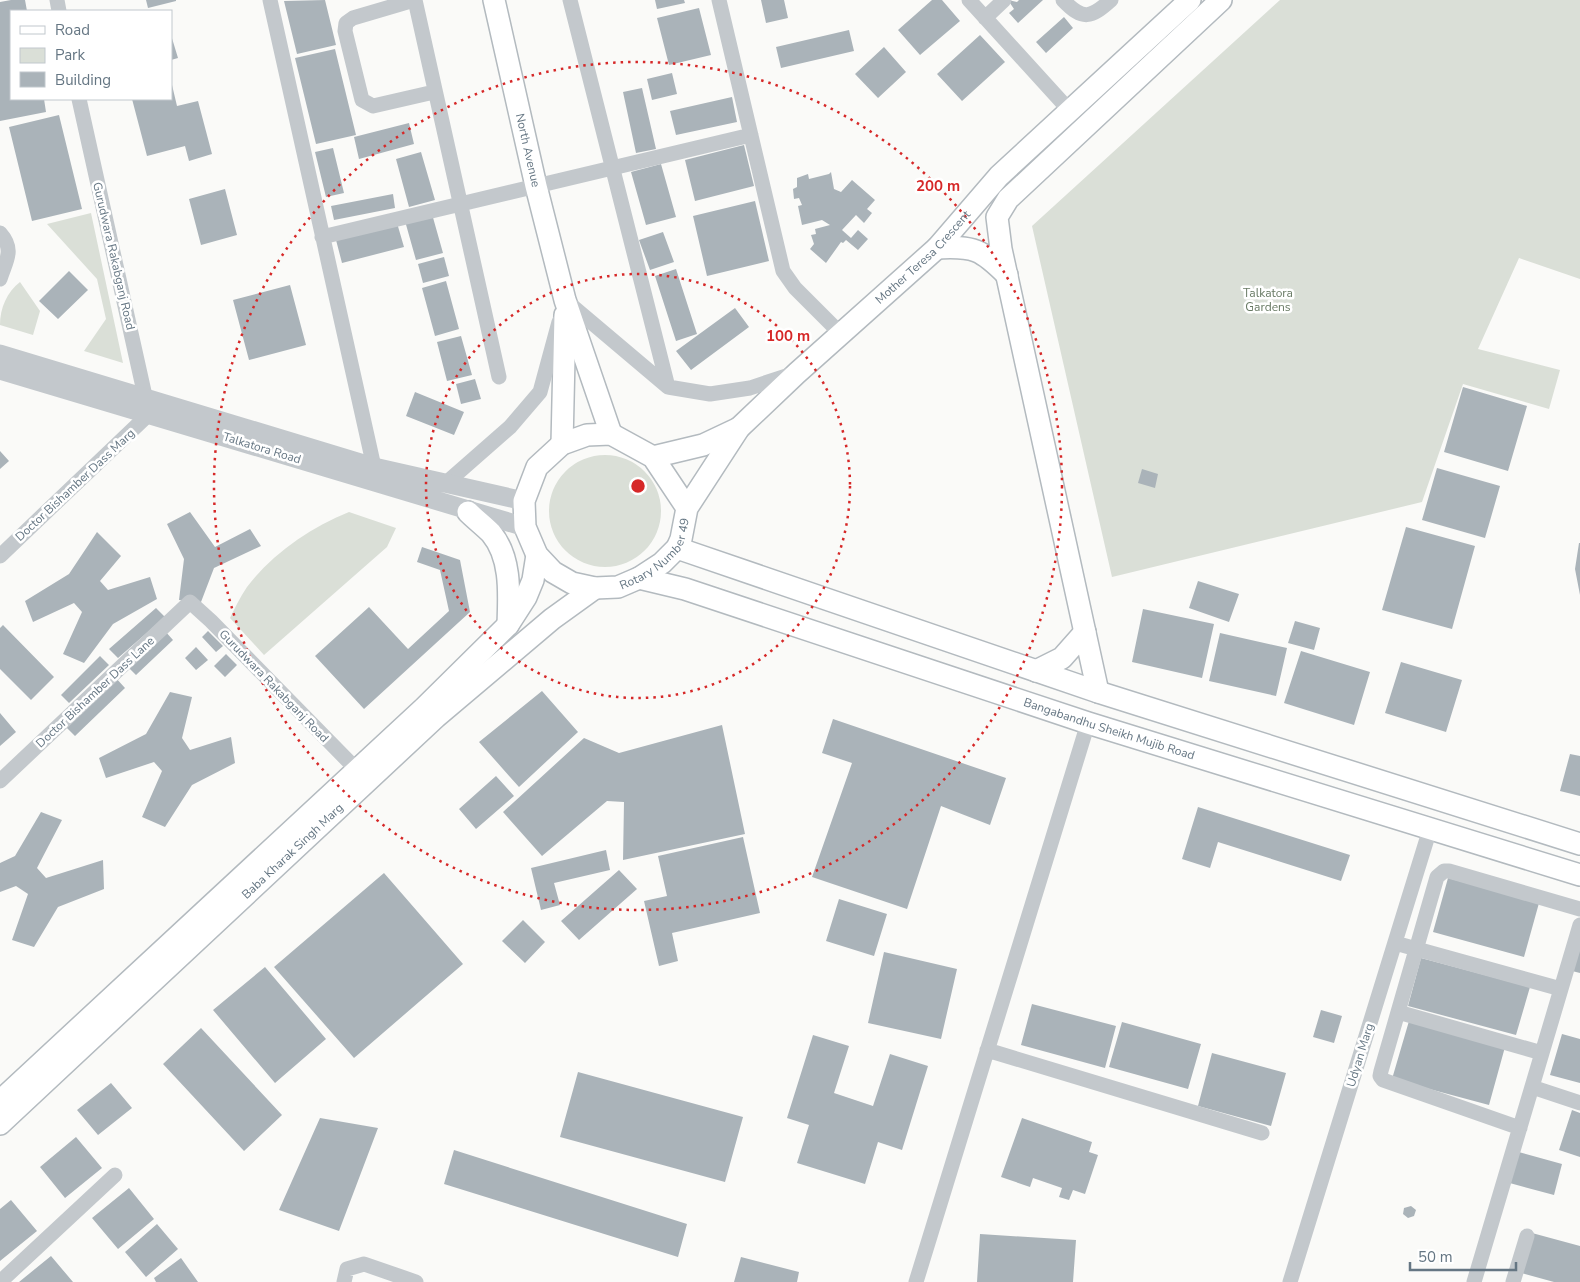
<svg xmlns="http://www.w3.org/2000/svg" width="1580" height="1282" font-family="'Nunito Sans',sans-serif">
<rect width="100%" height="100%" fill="#fafaf8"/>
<path fill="#dadfd7" d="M1280 0H1580V279L1519 258 1478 349 1560 370 1549 409 1463 384 1422 502 1112 577 1032 226Z
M91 213 123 363 84 351 106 319 97 279 47 224Z
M20 282 40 311 33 335 0 325C0 308 7 292 20 282Z
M549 511a56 56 0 1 1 112 0a56 56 0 1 1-112 0Z
M349 512 396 528 387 547 264 655 230 618C235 608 240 597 247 587 273 553 310 528 349 512Z"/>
<path fill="#aab3b9" d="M11 0H25L27 11H11V99H44L46 112 0 121V2Z
M146 0H176V1L148 8Z
M325 0 336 45 297 54 284 1Z
M655 0H684L685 3 657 9Z
M761 0H784L788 18 766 23Z
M932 0H942L960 21 920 55 898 30Z
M1008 0 1017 2 1019 0H1043L1018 23 1009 13 1014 9Z
M699 8 711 55 669 65 657 18Z
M1064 17 1073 28 1046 53 1036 42Z
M849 30 854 51 781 68 776 47Z
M171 35 178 58 171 60Z
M980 35 1005 62 962 101 937 74Z
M884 47 906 72 878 98 855 74Z
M335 49 356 135 316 144 295 58Z
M672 73 677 94 652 100 647 79Z
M172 85 177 106 198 101 212 154 189 161 185 146 147 156 132 99H171Z
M642 88 656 149 636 153 623 92Z
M732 97 737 122 676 135 670 111Z
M59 115 82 209 32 221 9 127Z
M409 123 414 144 359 159 354 137Z
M744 145 754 186 695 201 685 160Z
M333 148 344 193 326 197 315 152Z
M421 152 435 200 409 207 396 159Z
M661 164 676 217 646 225 631 172Z
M831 172 834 189 841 192 852 180 875 200 867 209 872 213 864 223 856 215 842 230 851 238 858 230 868 239 858 250 846 240 843 243 841 242 826 263 810 249 814 244 811 235 816 234 815 229 830 225 822 220 802 225 798 206 802 205 799 198 794 199 793 189 797 187V178L808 174 809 179 829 174Z
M225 189 237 235 201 245 189 199Z
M393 194 395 208 334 220 331 206Z
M755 201 769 261 707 276 693 216Z
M432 214 443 253 416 260 405 221Z
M397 223 404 247 342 263 336 240Z
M663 232 674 262 650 270 639 240Z
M444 257 449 276 423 283 418 264Z
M676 269 697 334 676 341 655 276Z
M69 271 88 290 58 319 39 301Z
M446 281 459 329 435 336 422 288Z
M290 285 306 345 249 360 233 300Z
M735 308 749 327 691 370 676 351Z
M461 336 472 375 447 381 437 342Z
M475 379 481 399 461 404 456 384Z
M1463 387 1527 406 1508 471 1444 452Z
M415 392 464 412 454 435 406 416Z
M0 451 9 461 0 469Z
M1437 468 1500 486 1485 538 1422 520Z
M1142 469 1158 474 1155 488 1138 483Z
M190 512 215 547 250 529 261 546 214 568 201 602 179 600 184 559 167 524Z
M1406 527 1475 546 1452 629 1382 610Z
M97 532 121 556 100 581 108 590 150 577 157 599 113 624 84 663 63 654 82 612 74 603 33 622 25 601 69 574Z
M1579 543H1580V595L1575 569Z
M422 547 460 560 470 612 364 709 315 656 369 607 408 649 449 611 440 570 417 562Z
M1198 581 1239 594 1229 622 1189 608Z
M156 608 165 617 118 658 109 649Z
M1143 609 1214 624 1202 678 1132 662Z
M1295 621 1320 628 1314 650 1288 643Z
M3 625 54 677 31 700 0 669V628Z
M165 631 173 640 136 675 127 666Z
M208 631 223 646 216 652 202 637Z
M1220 633 1287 648 1276 696 1209 681Z
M196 647 208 660 196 670 185 658Z
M1301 651 1370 672 1354 725 1284 703Z
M226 654 237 665 225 677 214 666Z
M100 656 109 665 69 703 61 695Z
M1401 662 1462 680 1446 732 1385 713Z
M115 677 125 688 75 736 64 725Z
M542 691 578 732 519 787 479 742Z
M170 692 192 697 182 738 190 750 231 737 235 763 192 785 165 827 142 817 162 771 154 762 106 778 99 758 146 734Z
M0 713 16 732 0 746Z
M833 719 1006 778 990 825 941 806 907 909 812 877 852 763 822 753Z
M722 725 745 834 623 860 624 802 607 801 542 856 503 812 584 738 619 753Z
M1570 754 1580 756V796L1560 791Z
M496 776 514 796 476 829 459 809Z
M1198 807 1350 855 1341 881 1218 842 1210 868 1182 859Z
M41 812 62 820 37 868 46 878 103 860 104 889 58 907 34 947 12 940 28 894 16 886 0 892V863L15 856Z
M743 837 760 913 672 933 678 961 659 966 644 901 667 896 658 856Z
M606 850 610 870 554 883 560 905 541 910 531 868Z
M619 870 637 889 579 940 561 921Z
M384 873 463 964 354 1058 274 967Z
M1448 878 1539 903 1524 957 1433 932Z
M839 899 887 914 874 956 826 941Z
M523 920 545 942 525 963 502 941Z
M1580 943V973L1572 971Z
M884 952 957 969 941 1039 868 1023Z
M1421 958 1530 987 1516 1035 1408 1006Z
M265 967 326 1039 275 1083 213 1010Z
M1032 1004 1116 1026 1105 1068 1021 1045Z
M1321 1010 1342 1016 1334 1043 1313 1037Z
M1409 1021 1505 1047 1489 1105 1392 1079Z
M1122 1022 1201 1044 1188 1089 1109 1067Z
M201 1028 282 1115 244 1151 163 1064Z
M1562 1034 1580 1039V1083L1550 1075Z
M813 1035 849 1046 834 1093 873 1106 890 1054 928 1066 902 1150 878 1142 865 1184 797 1163 809 1125 787 1118Z
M1212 1053 1286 1073 1271 1126 1198 1106Z
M578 1072 743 1117 725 1182 560 1137Z
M111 1083 132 1108 98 1135 77 1110Z
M1572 1110 1580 1113V1157L1559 1150Z
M320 1118 378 1128 339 1231 279 1210Z
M1022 1118 1092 1142 1089 1152 1098 1155 1085 1194 1073 1190 1069 1200 1059 1197 1062 1188 1033 1178 1030 1187 1001 1177Z
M76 1137 102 1168 65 1198 40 1167Z
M454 1150 687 1224 678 1257 444 1184Z
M1515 1151 1562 1164 1554 1195 1506 1182Z
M129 1188 154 1219 118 1249 92 1218Z
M11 1200 37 1231 0 1261V1209Z
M1411 1206 1416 1210 1414 1216 1408 1218 1403 1214 1404 1208Z
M157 1224 178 1249 146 1277 125 1252Z
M1532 1233 1580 1246V1282H1554L1521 1273Z
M980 1234 1076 1240 1073 1282H977Z
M51 1256 73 1282H19Z
M741 1257 799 1272 797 1282H734Z
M181 1258 198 1282H156L154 1278Z"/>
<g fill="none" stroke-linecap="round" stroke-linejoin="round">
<g stroke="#b3babf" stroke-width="24">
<g id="secondary">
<path id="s1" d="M494 0 536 186 565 300 611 434"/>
<path d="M937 248C974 246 981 249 1007 275"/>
<path d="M562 444 565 315"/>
<path d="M653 457 703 445 739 428"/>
<path id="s2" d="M687 508 653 457 611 434 587 435 562 444 537 467 524 501 525 527 537 555 553 572 572 583 595 588 618 587 639 578 662 563 677 548 681 539 687 508 739 428 797 373 937 248 999 176 1190 0"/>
<path d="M468 512C475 519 484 526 491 533 512 558 509 595 508 625"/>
<path d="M677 548 1098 692 1580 844"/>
<path id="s3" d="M639 578 685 589 1088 723 1580 875"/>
<path d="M1036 671 1062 658 1085 632"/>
<path d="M1098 692 1001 249 997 217 1008 199 1221 0"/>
<path d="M0 1101 424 708 508 625 526 597 533 580 537 555"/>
<path id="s4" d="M0 1124 436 717 552 619 595 588"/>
</g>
</g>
<path stroke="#c3c8cc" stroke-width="15" d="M57 0 59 11
M270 0 374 467
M414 0 353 18 346 23 345 31 362 100 373 106 434 92
M415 0 499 377
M570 0 668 387
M719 0 783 271 795 288 841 334
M969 0 1070 111
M1063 0C1083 21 1091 18 1111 0
M985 18 1004 0
M0 233C15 250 6 260 0 279
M322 237 751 135
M565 300 668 387 710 394 750 388 792 374
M445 484 510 427 540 392 559 322
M0 556 149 414 79 99
M0 781 190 602 211 621 357 770
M1395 943 1561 989
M1398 1012 1542 1053
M987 1050 1262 1133
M1532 1087 1580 1103
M1520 1128 1383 1080 1380 1076 1381 1071 1437 877 1444 871H1449L1580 909
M0 1282 115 1175
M344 1282 347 1269 364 1264 416 1282
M916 1282 1088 723
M1290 1282 1430 829
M1474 1282 1580 925
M1513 1282 1527 1236"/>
<path stroke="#c3c8cc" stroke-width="19" d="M0 354 374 467 524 501
M0 370 525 527"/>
<use href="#secondary" stroke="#fff" stroke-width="21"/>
</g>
<g fill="none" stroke="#d62828" stroke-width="2.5" stroke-dasharray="2.5 5">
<circle cx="638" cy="486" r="212"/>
<circle cx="638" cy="486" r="424"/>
</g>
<g text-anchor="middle" stroke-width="5" stroke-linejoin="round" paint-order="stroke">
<g font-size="12" fill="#657683" stroke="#fff">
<text dy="4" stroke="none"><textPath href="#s1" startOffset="154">North Avenue</textPath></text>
<text transform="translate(114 256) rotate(77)" y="4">Gurudwara Rakabganj Road</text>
<text dy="4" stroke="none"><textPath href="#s2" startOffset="838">Mother Teresa Crescent</textPath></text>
<text transform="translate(262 448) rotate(17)" y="4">Talkatora Road</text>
<text transform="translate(75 485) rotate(-43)" y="4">Doctor Bishamber Dass Marg</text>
<text dy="4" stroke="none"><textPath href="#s2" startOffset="431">Rotary Number 49</textPath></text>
<text transform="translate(274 686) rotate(46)" y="4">Gurudwara Rakabganj Road</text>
<text transform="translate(95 692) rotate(-43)" y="4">Doctor Bishamber Dass Lane</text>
<text dy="4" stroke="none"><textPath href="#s3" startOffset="494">Bangabandhu Sheikh Mujib Road</textPath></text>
<text dy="4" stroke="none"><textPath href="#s4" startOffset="400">Baba Kharak Singh Marg</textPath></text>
<text transform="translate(1360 1055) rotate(-73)" y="4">Udyan Marg</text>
</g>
<g font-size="12" fill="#687a64" stroke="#fff">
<text x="1268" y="297">Talkatora<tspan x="1268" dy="14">Gardens</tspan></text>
</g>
</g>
<circle cx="638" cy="486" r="8" fill="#d62828" stroke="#fff" stroke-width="2.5"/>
<g font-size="15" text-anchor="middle" font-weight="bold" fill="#d62828" stroke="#fff" stroke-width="5" stroke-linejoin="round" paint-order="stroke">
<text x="938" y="191">200 m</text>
<text x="788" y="341">100 m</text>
</g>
<rect x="10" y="10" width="162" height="90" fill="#ffffff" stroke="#c1c8cd"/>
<rect x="20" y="26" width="25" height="8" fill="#ffffff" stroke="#c1c8cd"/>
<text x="55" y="35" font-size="15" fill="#657683">Road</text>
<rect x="20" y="48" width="25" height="15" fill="#dadfd7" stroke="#c1c8cd"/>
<text x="55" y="60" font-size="15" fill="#657683">Park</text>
<rect x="20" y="72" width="25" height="15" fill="#aab3b9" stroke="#c1c8cd"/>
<text x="55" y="85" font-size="15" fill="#657683">Building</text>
<path d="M1410 1262v8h106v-8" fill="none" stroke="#657683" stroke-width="2.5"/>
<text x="1418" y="1262" font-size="15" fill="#657683" stroke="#ffffff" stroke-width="4" paint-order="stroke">50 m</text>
</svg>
